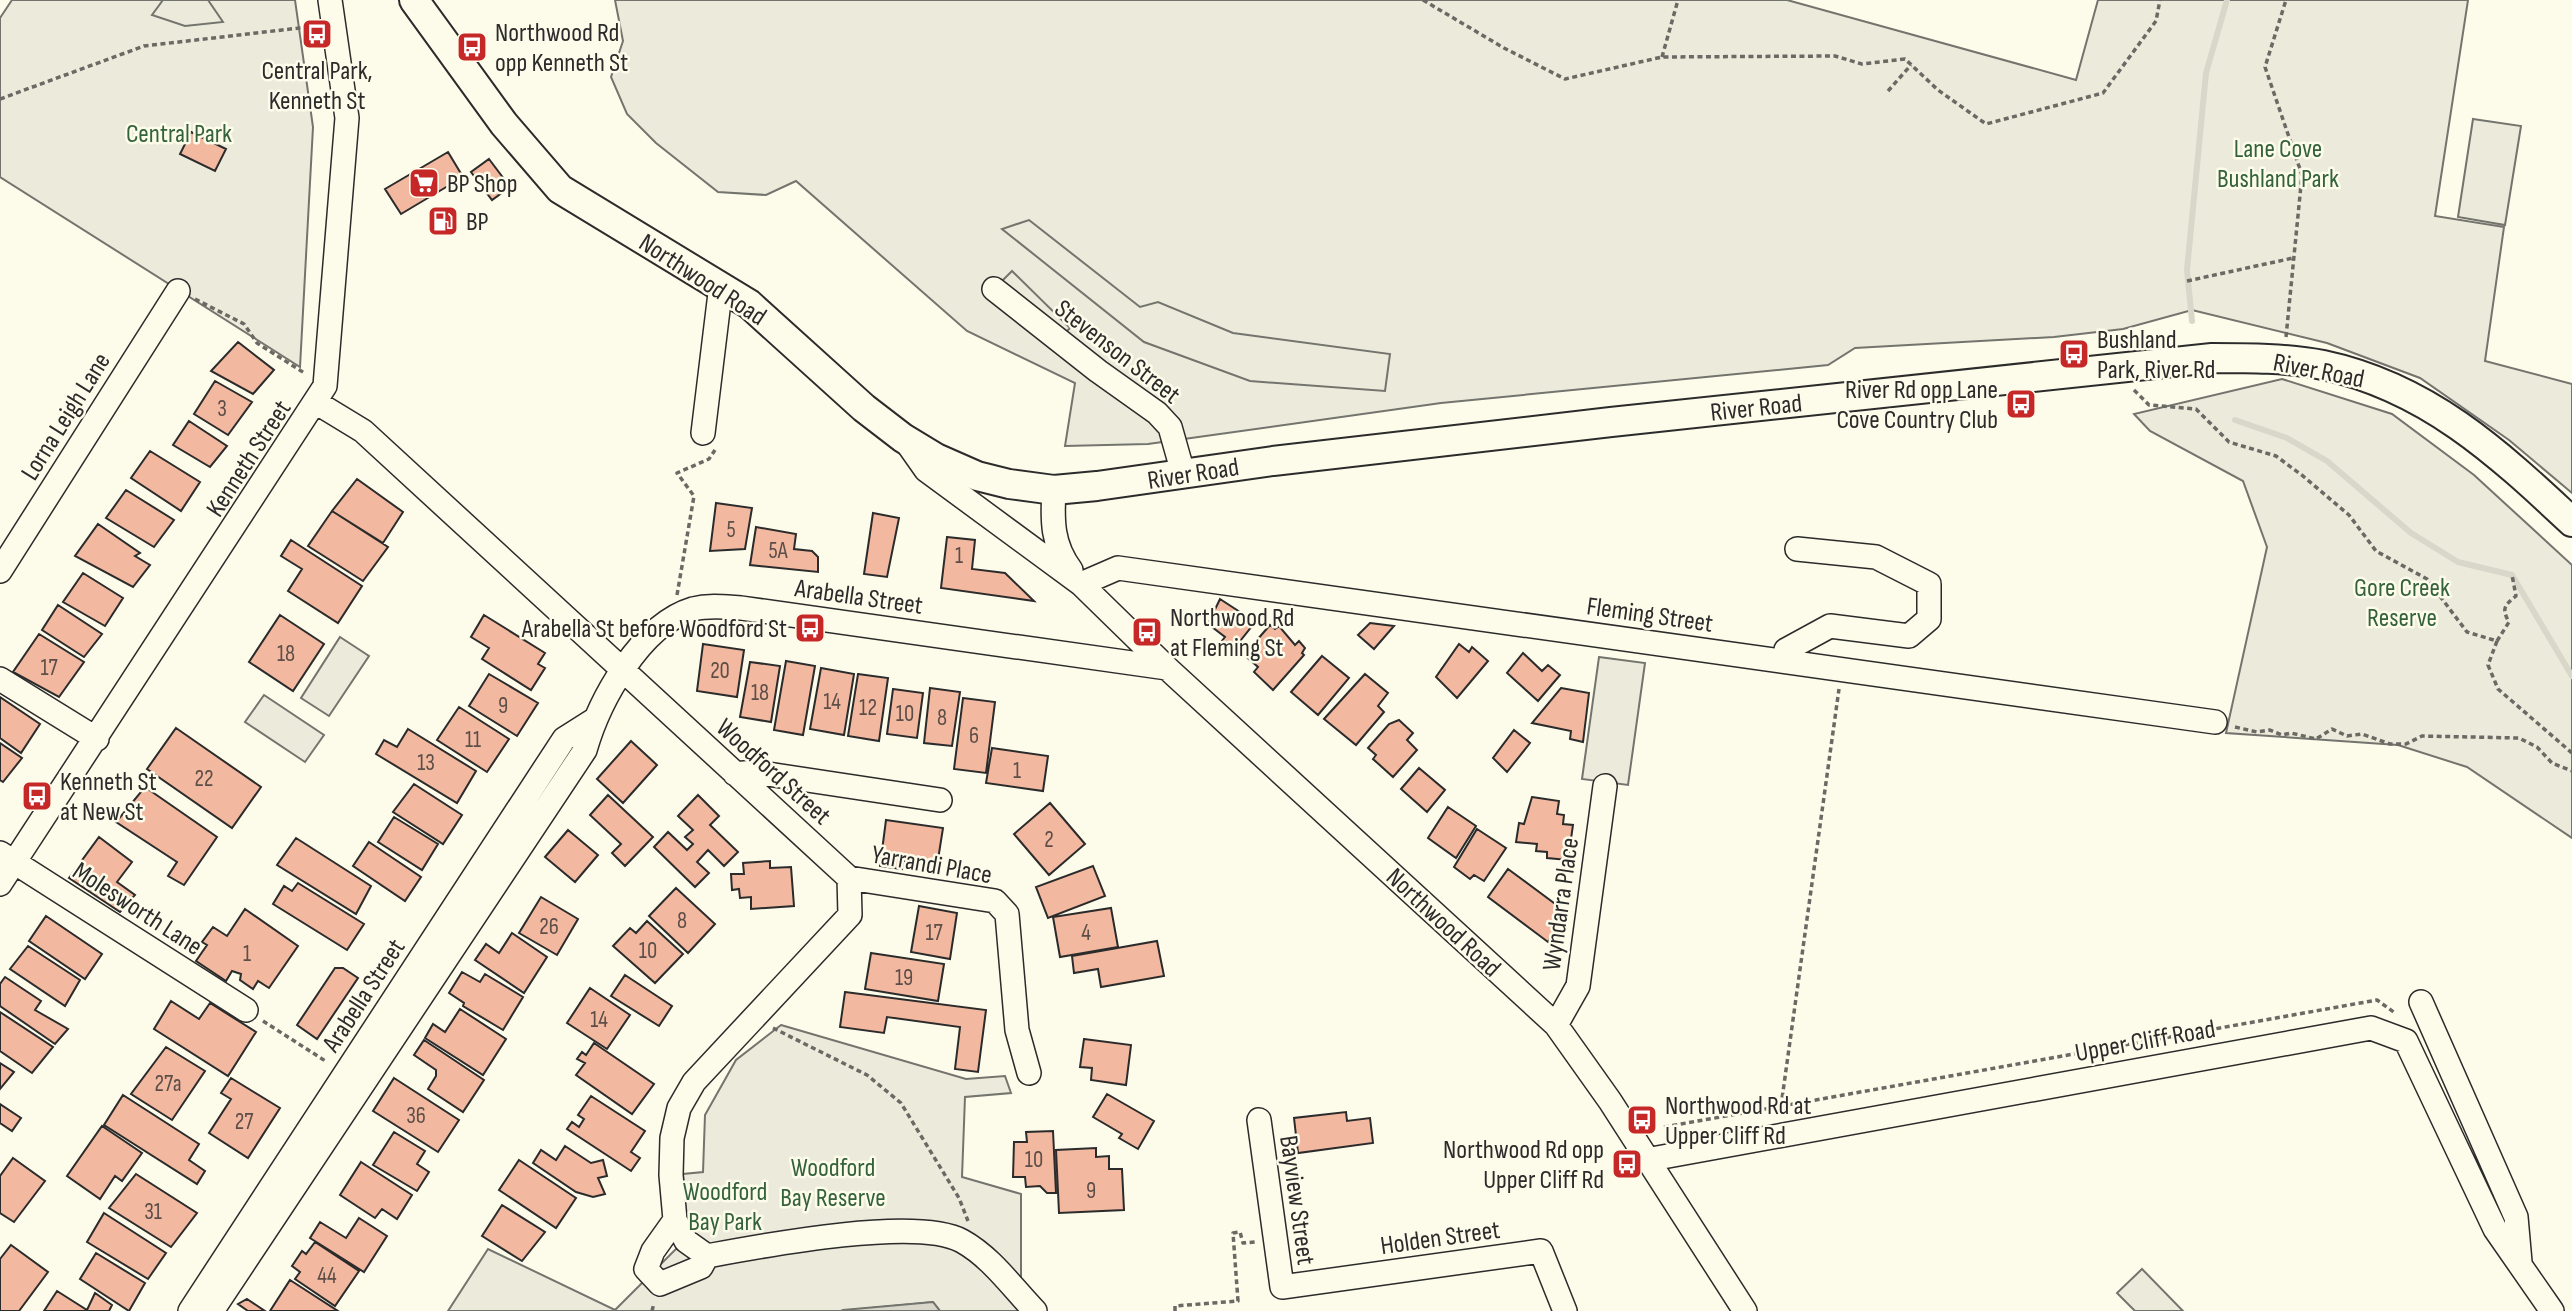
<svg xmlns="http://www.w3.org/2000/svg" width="2572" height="1311" font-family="'Sofia Sans Condensed',sans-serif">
<rect width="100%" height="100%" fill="#fdfbea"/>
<path fill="#ecebdb" stroke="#74746e" stroke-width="2" d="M12 0H295L313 127 300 367 0 177V18Z
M615 0H1787L2076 80 2098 0H2468L2435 216 2504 227 2485 361 2572 384V493L2509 440 2420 378 2327 343 2192 310 2123 329 2054 337 1855 348 1828 365 1441 403 1148 444 1065 446 1075 383 967 331 796 181 766 195 718 192 656 143 627 114 611 77 623 41Z
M2473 119 2521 126 2505 225 2458 217Z
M2282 379 2392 414 2474 475 2572 565V838L2467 767 2398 745 2226 733 2267 547 2243 481 2150 431 2134 414Z
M340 637 369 656 329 716 301 698Z
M1599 657 1645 663 1628 785 1582 779Z
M264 695 324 735 305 762 245 722Z
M781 1025 966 1079 1005 1076 1011 1093 965 1097 962 1177 1021 1194V1304L1027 1311H940L933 1302 841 1311H448L488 1249 615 1310 680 1245 690 1220 685 1213 683 1174 703 1172 705 1115 736 1060Z
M2142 1269 2183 1311H2135L2117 1293Z"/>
<path fill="#eceadb" stroke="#74746e" stroke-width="2" d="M163 0H208L223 22 185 26 152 15Z
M1029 220 1140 307 1158 302 1233 333 1390 354 1385 391 1250 381 1144 342 1002 229Z
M1012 271 1070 328 1050 348 992 291Z"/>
<path fill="#d8d7c9" stroke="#74746e" stroke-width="2" d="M933 1302 940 1311H841L843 1310Z"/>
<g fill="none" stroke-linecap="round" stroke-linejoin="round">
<path stroke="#d8d7c9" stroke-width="6" d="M2192 321 2187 270 2206 73 2227 0
M2235 420 2287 438 2327 461 2411 533 2458 562 2512 575 2572 676"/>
</g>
<path fill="#f2b8a0" stroke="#2b2b2b" stroke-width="2" d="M191 132 226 149 215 171 180 154Z
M448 152 463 177 401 214 385 189Z
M489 159 510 187 492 200 471 172Z
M238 342 274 370 253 394 211 371Z
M215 381 252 402 228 435 194 414Z
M189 421 227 446 210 467 173 445Z
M150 451 200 482 181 511 131 478Z
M357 479 403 512 383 543 332 511Z
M126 490 174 520 154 547 106 518Z
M716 503 752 508 745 549 710 551Z
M332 511 388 547 363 581 308 546Z
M873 513 899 518 887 577 864 574Z
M98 524 140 553 135 556 150 565 133 587 75 556Z
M756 527 796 534 794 549 812 551 818 557V572L750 565Z
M947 537 975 540 972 569 1005 573 1034 601 941 588Z
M291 540 362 586 338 623 288 591 302 569 281 556Z
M83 573 123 598 105 626 63 602Z
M1220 599 1246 616 1242 621 1252 626 1233 650 1221 642 1225 637 1208 624Z
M58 605 102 634 84 657 42 630Z
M280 615 324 644 293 691 249 662Z
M484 615 545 653 538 664 545 668 531 690 482 659 489 648 471 637Z
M1370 623 1394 626 1374 649 1358 635Z
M1270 625 1275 629 1279 626 1295 645 1299 641 1305 648 1302 653 1304 655 1273 690 1254 672 1258 667 1244 655Z
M39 634 84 662 59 697 13 672Z
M703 644 744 650 737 697 697 691Z
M1459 644 1469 652 1472 647 1488 661 1457 698 1436 677Z
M1523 653 1542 671 1548 665 1560 675 1538 701 1507 673Z
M1322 656 1349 678 1318 715 1291 692Z
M786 661 815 666 803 735 774 730Z
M750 662 780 666 771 722 740 717Z
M821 668 854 674 844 735 810 729Z
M489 674 538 703 517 736 469 706Z
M858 674 888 678 879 741 848 736Z
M1365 674 1388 693 1378 706 1384 712 1356 745 1324 719Z
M930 688 960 692 952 746 924 743Z
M1561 688 1589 693 1583 742 1570 739 1571 731 1532 723Z
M893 689 923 693 917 738 887 734Z
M0 697 40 724 21 753 0 738Z
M963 698 995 702 986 773 954 769Z
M459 707 509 739 487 772 437 740Z
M1399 720 1413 733 1407 740 1417 750 1393 777 1373 759 1376 755 1368 748 1389 724Z
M176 728 261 787 232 828 147 769Z
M408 729 476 771 457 803 376 754 384 740 397 747Z
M1514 730 1530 743 1507 772 1493 758Z
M631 741 657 765 623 803 597 779Z
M0 743 22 758 3 782 0 780Z
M992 748 1048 756 1043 791 986 783Z
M1419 768 1445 790 1427 812 1401 789Z
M414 784 462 815 443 844 393 812Z
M145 787 217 837 184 885 168 876 177 862 116 822Z
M608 795 653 837 625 866 612 853 621 844 590 815Z
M698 795 719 816 710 825 738 852 724 866 708 850 697 862 709 873 695 887 654 847 668 832 687 850 693 844 685 837 693 830 678 816Z
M1532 797 1559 801 1557 814 1564 815 1563 824 1573 825 1568 860 1547 858V852L1536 851 1537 844 1516 842 1519 823 1524 824Z
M1050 803 1085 844 1049 875 1014 834Z
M1448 807 1476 826 1456 858 1428 838Z
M394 817 438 844 422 870 378 842Z
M886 820 943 828 937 866 903 861 902 869 880 866Z
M1477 829 1506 848 1484 881 1474 875 1470 879 1454 867Z
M568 830 598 855 575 882 545 857Z
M99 837 132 862 117 882 135 895 120 912 69 878Z
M296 838 371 886 356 914 277 865Z
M369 842 421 877 405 901 353 866Z
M770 861V868L791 867 794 906 751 909V897L740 898 739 889 732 890 731 874H744L743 863Z
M1093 866 1105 896 1048 918 1036 887Z
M1508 869 1562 909 1557 917 1564 923 1548 942 1488 897Z
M298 883 364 924 347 950 273 904 284 886 292 891Z
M676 888 715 924 688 953 649 916Z
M541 897 578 919 557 955 519 933Z
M919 906 957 913 950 959 911 952Z
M1111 908 1118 947 1060 957 1053 917Z
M245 909 298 946 269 988 258 981 253 989 240 980 241 974 232 971 226 981 196 961 207 945 202 942 213 927 227 936Z
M46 916 102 954 85 979 29 941Z
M647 921 683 954 655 983 613 946 630 928 636 933Z
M512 933 547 957 524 993 475 960 486 944 499 953Z
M1157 941 1164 976 1101 987 1098 969 1074 973 1072 956Z
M28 946 80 980 65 1006 10 969Z
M871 953 944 964 938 1001 865 989Z
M335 968H343L358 978 317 1039 297 1025Z
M462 972 480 982 485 974 523 997 503 1030 463 1006 464 1003 449 993Z
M625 975 672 1006 659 1026 611 996Z
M5 977 41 1001 35 1010 68 1029 55 1044 0 1006V984Z
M590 988 630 1015 607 1049 567 1023Z
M845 992 986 1010 978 1072 955 1069 960 1027 887 1017 884 1033 840 1027Z
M171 1001 199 1019 210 1003 256 1032 228 1076 154 1029Z
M460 1009 506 1039 483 1075 425 1038 433 1024 445 1032Z
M0 1012 53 1047 32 1073 0 1051Z
M1084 1039 1131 1045 1126 1085 1091 1080 1092 1068 1080 1067Z
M424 1040 484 1080 463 1112 428 1089 436 1076V1070L414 1055Z
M594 1043 654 1084 632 1114 576 1075 585 1063 577 1059 582 1052 586 1055Z
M166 1047 205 1071 172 1120 131 1094Z
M0 1063 14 1072 0 1089Z
M231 1078 280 1108 248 1158 209 1133 231 1099 221 1093Z
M394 1078 459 1120 438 1152 373 1111Z
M1107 1094 1154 1121 1138 1149 1119 1138 1122 1134 1093 1117Z
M123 1095 199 1144 189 1160 205 1171 197 1184 104 1125Z
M591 1096 645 1131 631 1152 640 1158 631 1171 567 1129 572 1122 579 1127 584 1119 578 1115Z
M0 1104 21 1118 12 1131 0 1123Z
M1346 1112 1347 1121 1370 1118 1373 1143 1298 1153 1294 1118Z
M102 1126 142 1153 122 1181 115 1176 100 1199 67 1176Z
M1053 1131 1056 1193H1047L1040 1186 1026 1187 1025 1177H1013L1014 1142H1027L1026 1132Z
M394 1132 425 1151 417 1164 429 1172 417 1191 373 1165Z
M565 1146 591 1163 603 1160 607 1176 598 1178 605 1194 593 1197 576 1192 533 1163 541 1150 556 1160Z
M1096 1148V1157L1109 1156V1169H1122L1124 1210 1059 1213 1056 1150Z
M13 1158 45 1181 14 1222 0 1213V1176Z
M519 1160 576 1198 556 1228 499 1190Z
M361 1162 412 1195 397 1219 382 1209 375 1218 340 1195Z
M136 1174 197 1213 171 1247 109 1208Z
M502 1205 545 1232 522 1261 482 1236Z
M104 1213 166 1253 148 1279 87 1242Z
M359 1218 387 1236 364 1272 310 1238 320 1222 346 1238Z
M315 1242 359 1271 335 1306 295 1279 300 1272 292 1266 302 1251 306 1254Z
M11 1245 48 1272 19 1311H0V1259Z
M96 1253 145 1283 129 1311 80 1279Z
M290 1280 338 1311H270Z
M57 1291 87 1310 95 1293 112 1305 109 1311H44Z
M247 1299 265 1311H248L238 1304Z"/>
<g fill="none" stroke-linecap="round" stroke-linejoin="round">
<g stroke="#2b2b2b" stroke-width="26">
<path id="minor" d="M994 289 1098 371 1157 413 1170 427 1183 473
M317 403 363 431 849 878 850 915 694 1082 679 1108 672 1138 671 1175 675 1220 686 1241 707 1256
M703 433 721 285
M907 443 926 470 1081 584 1167 668 1556 1025 1610 1101 1745 1311
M1054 490C1052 520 1052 545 1071 570
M0 571 178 291
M1081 584 1118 568 2215 722
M1784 661 1786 650 1830 626 1909 636 1929 619V584L1876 557 1797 549
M0 679 97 739
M735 774 754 772 940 800
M0 853 246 1010
M849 878 995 901 1007 914 1017 1030 1029 1073
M0 884 325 386 347 118 330 0
M2421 1002 2516 1217 2520 1262
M1556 1025 1578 986 1605 786
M1259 1120 1282 1287 1541 1251 1565 1311
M1646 1160 2371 1028 2406 1041 2495 1229 2552 1311
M675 1220 653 1251 646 1269 660 1284 701 1267 707 1256C761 1246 916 1216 962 1241 991 1257 1012 1287 1035 1311
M190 1311 564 739 594 720
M212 1311 585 750C599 701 640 625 693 609 709 605 725 607 741 608L1167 668"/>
</g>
<g stroke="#2b2b2b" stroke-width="32">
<path id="major" d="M414 0 504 124 560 189 749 304 864 408 903 438 936 458 977 476 1009 484 1054 490 1097 486 1273 461 1611 422 2212 358C2249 358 2287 358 2323 365 2427 387 2497 452 2572 522"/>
</g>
<path stroke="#6a6964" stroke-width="3.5" stroke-dasharray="5 3.5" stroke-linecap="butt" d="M1423 0 1504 48 1565 79 1662 57 1835 56 1862 64 1905 59 1938 90 1986 124 2103 93 2156 21 2160 0
M1662 57 1678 0
M1888 91 1911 65
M0 99 144 46 308 27
M2187 281 2293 258
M195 299 244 324 257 343 306 374
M2286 337 2302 175 2265 67 2286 0
M2134 390 2149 405 2196 409 2229 442 2276 456 2303 476 2349 515 2376 551 2427 579 2467 632 2497 641 2488 665 2498 689 2572 753
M677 595 694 496 677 473 709 459 715 450
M2497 641 2509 622C2501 608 2505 605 2516 596L2512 575
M2235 727 2257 732 2270 730 2282 735 2291 733 2316 739 2332 729 2347 736 2362 734 2390 744H2406L2422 736 2519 738 2537 747 2552 763 2572 771
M263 1021 327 1062
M773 1028 867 1075 901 1103 959 1198 968 1221
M1781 1106 1839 689
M1664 1127 2377 1000 2395 1013
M652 1311 654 1303
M1175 1311V1306L1238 1301 1233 1233 1240 1232 1243 1243 1256 1242"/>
<use href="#minor" stroke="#fdfbea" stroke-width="23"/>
<use href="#major" stroke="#fdfbea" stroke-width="28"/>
</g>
<defs>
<g id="bus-square" transform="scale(1.575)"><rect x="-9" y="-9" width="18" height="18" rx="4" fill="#c62828" stroke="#fdfbea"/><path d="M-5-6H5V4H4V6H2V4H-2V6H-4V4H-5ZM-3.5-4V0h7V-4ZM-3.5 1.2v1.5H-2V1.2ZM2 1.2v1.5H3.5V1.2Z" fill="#fff"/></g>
<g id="supermarket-square" transform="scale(1.575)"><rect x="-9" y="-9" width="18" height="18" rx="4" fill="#c62828" stroke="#fdfbea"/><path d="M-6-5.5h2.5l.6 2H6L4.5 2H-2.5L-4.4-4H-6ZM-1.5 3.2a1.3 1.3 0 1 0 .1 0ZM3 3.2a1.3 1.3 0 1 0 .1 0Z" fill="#fff"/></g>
<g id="fuel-square" transform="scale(1.575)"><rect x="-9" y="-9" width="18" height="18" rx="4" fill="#c62828" stroke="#fdfbea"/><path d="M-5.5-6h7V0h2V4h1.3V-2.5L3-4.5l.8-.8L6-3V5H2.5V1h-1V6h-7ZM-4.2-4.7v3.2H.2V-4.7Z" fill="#fff"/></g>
</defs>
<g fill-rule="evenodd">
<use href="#bus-square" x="317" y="34"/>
<use href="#bus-square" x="472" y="47"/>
<use href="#supermarket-square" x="424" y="183"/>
<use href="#fuel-square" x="443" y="221"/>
<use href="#bus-square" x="2074" y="354"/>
<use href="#bus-square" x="2021" y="404"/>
<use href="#bus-square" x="810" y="628"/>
<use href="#bus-square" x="1147" y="632"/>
<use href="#bus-square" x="37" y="796"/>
<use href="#bus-square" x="1642" y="1120"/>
<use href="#bus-square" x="1627" y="1164"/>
</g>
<g text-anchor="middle" stroke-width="5" stroke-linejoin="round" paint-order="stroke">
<g font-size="23" fill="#5d4e48">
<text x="222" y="416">3</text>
<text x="731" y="537">5</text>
<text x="778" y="558">5A</text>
<text x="959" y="563">1</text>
<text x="286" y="661">18</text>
<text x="49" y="675">17</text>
<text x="720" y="678">20</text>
<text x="760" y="700">18</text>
<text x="832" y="709">14</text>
<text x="503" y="713">9</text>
<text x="868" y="715">12</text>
<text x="905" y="721">10</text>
<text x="942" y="725">8</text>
<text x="974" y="743">6</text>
<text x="473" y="747">11</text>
<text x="426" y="770">13</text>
<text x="1017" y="778">1</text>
<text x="204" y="786">22</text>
<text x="1049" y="847">2</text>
<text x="682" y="928">8</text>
<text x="549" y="934">26</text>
<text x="934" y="940">17</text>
<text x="1086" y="940">4</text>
<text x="648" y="958">10</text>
<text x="247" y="961">1</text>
<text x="904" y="985">19</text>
<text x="599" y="1027">14</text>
<text x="168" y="1091">27a</text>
<text x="416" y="1123">36</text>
<text x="244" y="1129">27</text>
<text x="1034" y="1167">10</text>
<text x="1091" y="1198">9</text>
<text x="153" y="1219">31</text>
<text x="327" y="1283">44</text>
</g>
<g font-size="26" fill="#2b2b2b" stroke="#fdfbea" text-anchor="start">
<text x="495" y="41">Northwood Rd<tspan x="495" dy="30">opp Kenneth St</tspan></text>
<text x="317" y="79" text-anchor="middle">Central Park,<tspan x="317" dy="30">Kenneth St</tspan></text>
<text x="447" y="192">BP Shop</text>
<text x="466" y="230">BP</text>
<text x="2097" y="348">Bushland<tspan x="2097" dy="30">Park, River Rd</tspan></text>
<text x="1998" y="398" text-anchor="end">River Rd opp Lane<tspan x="1998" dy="30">Cove Country Club</tspan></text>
<text x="1170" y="626">Northwood Rd<tspan x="1170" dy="30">at Fleming St</tspan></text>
<text x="787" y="637" text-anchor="end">Arabella St before Woodford St</text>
<text x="60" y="790">Kenneth St<tspan x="60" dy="30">at New St</tspan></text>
<text x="1665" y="1114">Northwood Rd at<tspan x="1665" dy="30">Upper Cliff Rd</tspan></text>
<text x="1604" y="1158" text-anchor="end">Northwood Rd opp<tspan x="1604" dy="30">Upper Cliff Rd</tspan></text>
</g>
<g font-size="26" fill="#34623c" stroke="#fdfbea">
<text x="179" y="142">Central Park</text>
<text x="2278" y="157">Lane Cove<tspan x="2278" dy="30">Bushland Park</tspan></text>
<text x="2402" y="596">Gore Creek<tspan x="2402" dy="30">Reserve</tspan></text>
<text x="833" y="1176">Woodford<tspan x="833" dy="30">Bay Reserve</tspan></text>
<text x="725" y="1200">Woodford<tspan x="725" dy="30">Bay Park</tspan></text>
</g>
<g font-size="26" fill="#2b2b2b" stroke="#fdfbea">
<text transform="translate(703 279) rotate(33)" y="9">Northwood Road</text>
<text transform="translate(1118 351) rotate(38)" y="9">Stevenson Street</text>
<text transform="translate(2319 370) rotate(11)" y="9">River Road</text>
<text transform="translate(1756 407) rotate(-6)" y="9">River Road</text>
<text transform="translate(65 416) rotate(-58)" y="9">Lorna Leigh Lane</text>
<text transform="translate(248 458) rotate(-57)" y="9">Kenneth Street</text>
<text transform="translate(1193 473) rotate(-9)" y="9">River Road</text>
<text transform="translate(859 596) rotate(8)" y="9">Arabella Street</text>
<text transform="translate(1650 614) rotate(8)" y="9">Fleming Street</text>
<text transform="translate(774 771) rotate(42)" y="9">Woodford Street</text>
<text transform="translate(932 864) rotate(10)" y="9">Yarrandi Place</text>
<text transform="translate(1560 904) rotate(-82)" y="9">Wyndarra Place</text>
<text transform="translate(138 908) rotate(33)" y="9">Molesworth Lane</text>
<text transform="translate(1444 922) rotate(43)" y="9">Northwood Road</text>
<text transform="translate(363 995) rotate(-57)" y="9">Arabella Street</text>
<text transform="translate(2145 1040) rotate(-10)" y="9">Upper Cliff Road</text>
<text transform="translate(1298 1200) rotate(82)" y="9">Bayview Street</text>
<text transform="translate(1440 1237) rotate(-8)" y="9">Holden Street</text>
</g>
</g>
</svg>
